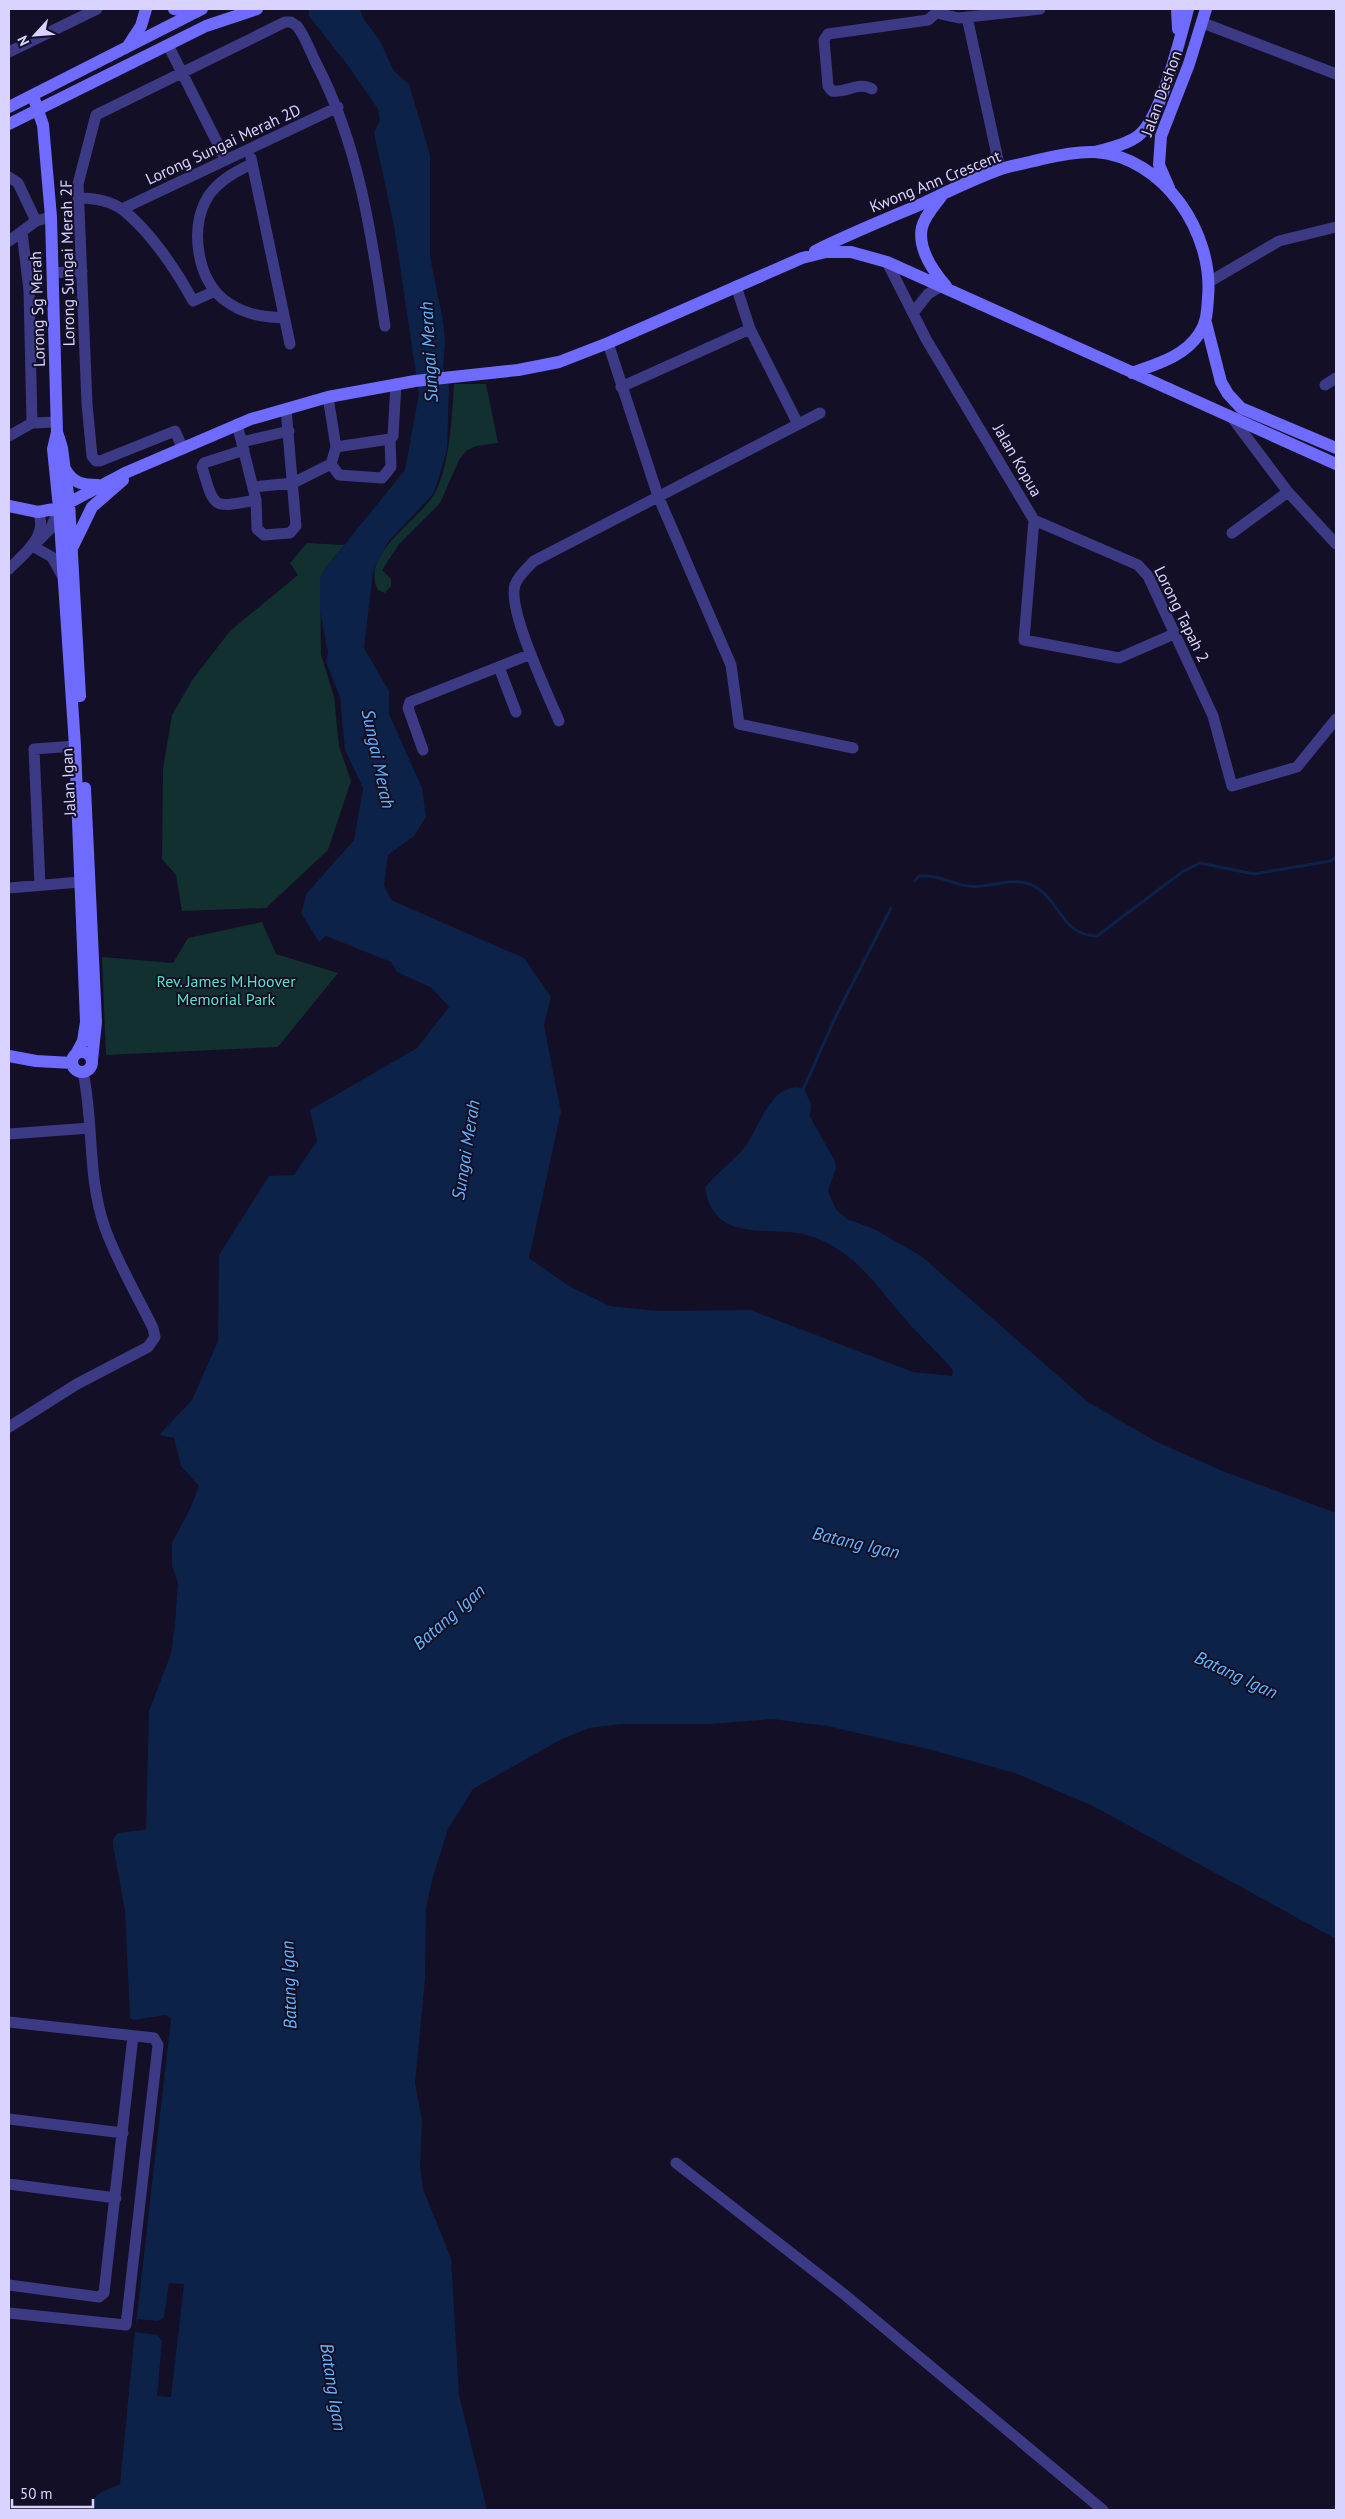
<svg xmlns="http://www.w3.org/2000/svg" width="1345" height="2519" font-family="'PT Sans',sans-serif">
<rect width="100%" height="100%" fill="#130f26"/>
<path fill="#12302f" d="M454 384H486L498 443 476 446 466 451 459 460 440 503 399 544 382 570 391 579V586L385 593 378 590C359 554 420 520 435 493 450 465 452 416 454 384Z
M307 543 344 545 324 570 320 579 321 654 334 697 339 746 351 781 328 850 266 908 182 911 176 875 162 859 163 769 172 715 193 679 230 631 298 575 290 563Z
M262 922 276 954 338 973 278 1047 106 1055 102 957 173 963 188 938Z"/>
<path fill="#0c2248" d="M309 9H360L363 18 380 41 394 71 409 84 430 155V257L442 316 445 340 443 368 449 386 447 450 434 493 388 542 373 571 364 648 389 691V714L422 788 426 817 414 836 388 855 384 885 391 900 524 958 551 997 544 1026 561 1112 529 1258 569 1286 610 1306 658 1311 750 1310 913 1372 952 1376 953 1370C936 1350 915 1332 899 1312 873 1280 849 1247 807 1235 769 1225 713 1245 705 1187 718 1172 734 1160 746 1146 759 1127 773 1078 804 1089L811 1104 810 1117 835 1161 836 1168 828 1191 836 1210 847 1219 874 1229 921 1256 1088 1402 1157 1442 1225 1472 1336 1513V1939L1093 1806 1015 1773 928 1749 827 1726 772 1719 710 1724H622L589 1728 560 1740 473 1789 448 1829 432 1880 426 1909 425 1979 415 2083 422 2120 420 2166 423 2189 451 2258 459 2395 487 2510H90C93 2491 106 2491 120 2484L134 2341 171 2019 166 2015 133 2020 130 2018 125 1911 113 1845V1839L118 1833 143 1830 146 1828 149 1711 171 1654 175 1624 178 1583 172 1565V1543L190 1509 199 1486 181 1466 174 1438 159 1435 192 1400 218 1341 219 1255 269 1176 294 1175 317 1141 310 1110 417 1048 449 1007 432 988 397 972 391 962 326 936 319 942 301 913 307 893 354 840 363 788 345 750 340 697 326 662 328 653 320 611V579L324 570 405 470 419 394 394 226 374 133 380 120 378 109 349 67 309 16Z"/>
<path fill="#130f26" d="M169 2283 184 2284 171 2397 157 2396 162 2341 157 2335 135 2332 137 2319 158 2321 164 2317Z"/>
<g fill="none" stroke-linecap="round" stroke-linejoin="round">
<path stroke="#0c2248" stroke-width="3" d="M915 881 919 876C941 875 949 883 968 886 987 889 1008 878 1026 883 1060 892 1058 936 1097 936L1182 872 1200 863 1254 874 1331 861 1336 857
M802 1092 836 1016 891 908"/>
<path stroke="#3d3a85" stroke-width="11" d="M936 13 959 18 1040 9
M967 17 1000 169
M1203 23 1336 74
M168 45 226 160
M9 52 97 9
M872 89C859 81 847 93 832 91L828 86 824 40 828 34 928 20 936 13
M251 158 290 344
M252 164C234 172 214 183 205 202 191 231 197 277 223 299 242 314 261 317 284 318
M9 177 18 183 36 221
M78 198C93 198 111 201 123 210 150 231 177 271 193 301L215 291
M122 209 338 107
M22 232 29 290 32 423
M9 241 36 221 51 217
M887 262 926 339 1034 520 1024 640 1119 658 1174 634
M53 273 82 271
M1209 282 1279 241 1336 227
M736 286 750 329 798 424
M913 313 928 294 941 286
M608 343 658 496 731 665 739 724 853 748
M1325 385 1336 378
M621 387 750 329
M1233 419 1288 492 1336 544
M237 424 256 500 257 529 264 535 290 533 296 526 286 409
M9 436 32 423 57 422
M242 442 289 431
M336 447 390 439 393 436 396 384
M183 449 175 431 100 461H96L92 456 87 404 78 184 96 115 285 22H291L297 26C305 36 310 51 316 63 359 145 372 236 385 326
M244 450 204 463 202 467C215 510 212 508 256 500
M331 464 339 475 382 478 391 467 390 439
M253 487 293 483 331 464 336 447 328 397
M1034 520 1138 565 1148 576 1213 716 1232 786 1297 767 1336 719
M1232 533 1288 492
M39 540 51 528 59 508
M32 546 52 557 63 577
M9 569C24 554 49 535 38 512
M499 667 516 712
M559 721C548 695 507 609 515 585 518 576 527 568 534 561L820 413
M423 750 408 708 410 702 531 654
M40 885 34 749 75 746
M9 888 80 882
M9 1134 90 1128
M9 1427 77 1384 148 1347 155 1337 153 1328C137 1295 117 1262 105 1228 87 1178 94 1122 83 1072
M9 2022 154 2038 158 2045 126 2325 9 2313
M9 2119 123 2133
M676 2163 845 2295 1103 2510
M9 2184 116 2198
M9 2285 99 2297 104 2293 133 2036"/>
<path stroke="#6f6bff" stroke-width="12" d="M174 9 187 12 196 10
M1177 9 1178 29
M128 46 141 26 146 9
M33 96 43 125 51 217 57 432 53 449 59 508 75 746 86 1022 83 1041 76 1054
M9 107 202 9
M9 124 206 26 257 9
M1095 152C1109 148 1126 145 1138 136 1161 118 1180 39 1188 9
M1169 188 1159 165 1161 136 1189 64 1206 9
M943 194C936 204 925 215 922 227 917 249 933 271 946 286
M815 251C849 234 884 220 919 205 945 193 971 180 998 170 1012 165 1028 163 1042 159 1059 155 1077 151 1095 152 1164 157 1214 233 1208 298 1207 311 1207 323 1199 334 1184 357 1156 364 1132 373
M1206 323 1221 382 1228 394 1241 408 1336 448
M57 432 62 448 69 502 80 696
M65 469C73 483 82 485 98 485
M9 506 38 512 59 508 125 473 251 419 328 397 415 381 518 370 559 362 608 343 802 258 826 252H851L887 262 1336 464
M73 546 92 507 123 480
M85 788 96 1022 92 1060
M72 1062a10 10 0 1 1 20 0a10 10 0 1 1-20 0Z
M9 1056 36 1061 72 1063"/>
</g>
<g text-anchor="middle" stroke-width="4" stroke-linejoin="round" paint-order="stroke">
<g font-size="16" fill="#d9d4ff" stroke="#130f26">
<text transform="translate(1161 93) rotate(-70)" y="6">Jalan Deshon</text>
<text transform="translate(223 144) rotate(-25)" y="6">Lorong Sungai Merah 2D</text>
<text transform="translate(935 181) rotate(-22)" y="6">Kwong Ann Crescent</text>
<text transform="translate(67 263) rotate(-91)" y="6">Lorong Sungai Merah 2F</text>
<text transform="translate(37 309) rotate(-92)" y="6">Lorong Sg Merah</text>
<text transform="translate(1018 460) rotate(60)" y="6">Jalan Kopua</text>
<text transform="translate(1182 614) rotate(64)" y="6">Lorong Tapah 2</text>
<text transform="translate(68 782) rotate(-93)" y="6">Jalan Igan</text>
</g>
<g font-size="16" fill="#5fe0c0" stroke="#130f26">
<text x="226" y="987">Rev. James M.Hoover<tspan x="226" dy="18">Memorial Park</tspan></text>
</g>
<g font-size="18" font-style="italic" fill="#62b6ff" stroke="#130f26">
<text transform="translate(429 352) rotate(-93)" y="6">Sungai Merah</text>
<text transform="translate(378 759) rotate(78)" y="6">Sungai Merah</text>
<text transform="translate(466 1150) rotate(-81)" y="6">Sungai Merah</text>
<text transform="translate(856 1543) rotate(13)" y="6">Batang Igan</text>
<text transform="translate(449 1617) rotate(-41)" y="6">Batang Igan</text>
<text transform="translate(1236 1675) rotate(25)" y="6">Batang Igan</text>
<text transform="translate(289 1985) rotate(-92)" y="6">Batang Igan</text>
<text transform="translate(333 2387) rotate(81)" y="6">Batang Igan</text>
</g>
</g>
<rect width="1345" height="2519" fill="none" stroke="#d9d4ff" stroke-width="20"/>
<g transform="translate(35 35) rotate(244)" stroke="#130f26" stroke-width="4" paint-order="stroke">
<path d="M0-4L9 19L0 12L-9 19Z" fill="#d9d4ff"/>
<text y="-8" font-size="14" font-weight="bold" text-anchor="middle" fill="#d9d4ff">N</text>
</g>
<path d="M12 2499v8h81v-8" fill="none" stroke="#d9d4ff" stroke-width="2.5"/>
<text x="20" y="2499" font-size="15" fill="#d9d4ff" stroke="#130f26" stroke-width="4" paint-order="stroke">50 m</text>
</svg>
